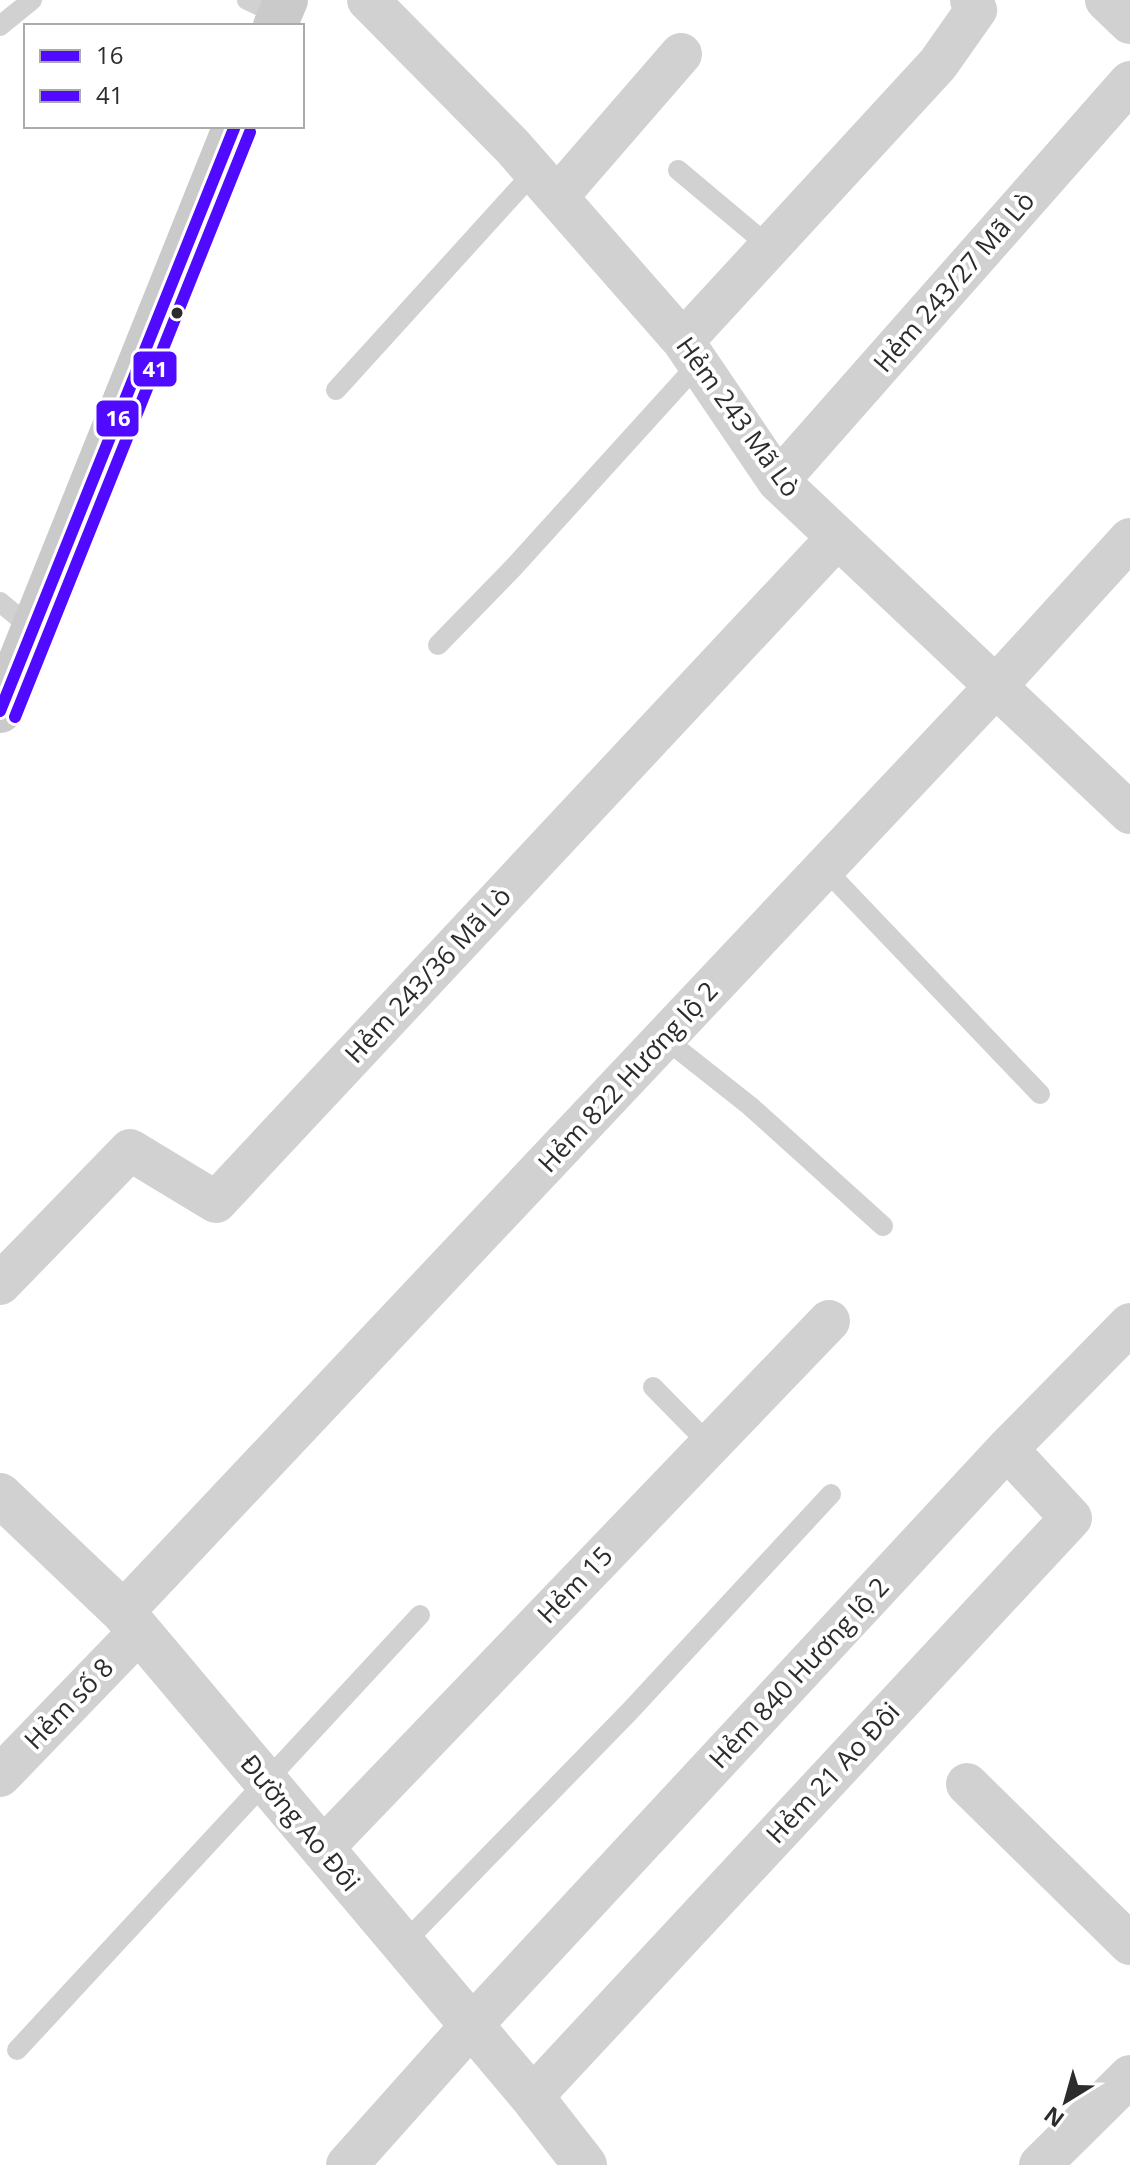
<svg xmlns="http://www.w3.org/2000/svg" width="1130" height="2165" font-family="'Open Sans',sans-serif">
<rect width="100%" height="100%" fill="#fff"/>
<g fill="none" stroke-linecap="round" stroke-linejoin="round">
<path stroke="#d1d1d1" stroke-width="20" d="M247 0 279 15
M0 26 32 0
M678 170 770 247
M336 390 534 172
M0 602 34 630
M438 645 513 568 699 363
M824 868 1040 1094
M664 1038 750 1106 883 1226
M653 1387 710 1445
M402 1945 630 1711 831 1494
M17 2050 420 1615"/>
<path stroke="#d1d1d1" stroke-width="42" d="M368 0 513 147 683 341 778 481 1130 813
M1106 0 1130 23
M557 197 681 54
M683 341 938 64 976 10 971 0
M778 481 1130 82
M0 1284 130 1150 216 1202 837 538
M123 1612 996 686 1130 539
M0 1776 139 1632
M967 1784 1130 1944
M322 1849 829 1321
M532 2097 1071 1518 1007 1449
M347 2165 471 2026 1007 1449 1130 1324
M1040 2165 1130 2076"/>
<path stroke="#d1d1d1" stroke-width="44" d="M0 1495 123 1612 532 2097 585 2165"/>
<path stroke="#cacaca" stroke-width="44" d="M275 26 286 0
M0 711 235 126"/>
<g stroke="#fff" stroke-width="18">
<path id="bus-1" d="M0 711 235 126"/>
</g>
<g stroke="#fff" stroke-width="18">
<path id="bus-2" d="M15 717 250 132"/>
</g>
<use href="#bus-1" stroke="#4f0aff" stroke-width="12"/>
<use href="#bus-2" stroke="#4f0aff" stroke-width="12"/>
</g>
<circle fill="#2c2c2c" stroke="#fff" stroke-width="3" cx="177" cy="313" r="7"/>
<g text-anchor="middle" stroke-width="8" stroke-linejoin="round" paint-order="stroke">
<g font-size="26" fill="#2c2c2c" stroke="#fff">
<text transform="translate(954 282) rotate(-49)" y="9">Hẻm 243/27 Mã Lò</text>
<text transform="translate(738 417) rotate(54)" y="9">Hẻm 243 Mã Lò</text>
<text transform="translate(428 975) rotate(-47)" y="9">Hẻm 243/36 Mã Lò</text>
<text transform="translate(628 1077) rotate(-47)" y="9">Hẻm 822 Hương lộ 2</text>
<text transform="translate(575 1585) rotate(-46)" y="9">Hẻm 15</text>
<text transform="translate(799 1673) rotate(-47)" y="9">Hẻm 840 Hương lộ 2</text>
<text transform="translate(69 1704) rotate(-46)" y="9">Hẻm số 8</text>
<text transform="translate(833 1773) rotate(-47)" y="9">Hẻm 21 Ao Đôi</text>
<text transform="translate(300 1823) rotate(50)" y="9">Đường Ao Đôi</text>
</g>
</g>
<g stroke="#fff" stroke-width="3">
<rect x="132" y="350" width="46" height="38" rx="8" fill="#4f0aff"/>
<rect x="95" y="399" width="45" height="39" rx="8" fill="#4f0aff"/>
</g>
<g font-size="22" text-anchor="middle" font-weight="bold" fill="#fff">
<text x="155" y="377">41</text>
<text x="118" y="426">16</text>
</g>
<rect x="24" y="24" width="280" height="104" fill="#ffffff" stroke="#ababab" stroke-width="2"/>
<rect x="40" y="50" width="40" height="12" fill="#4f0aff" stroke="#ababab" stroke-width="2"/>
<text x="96" y="64" font-size="24" fill="#2c2c2c">16</text>
<rect x="40" y="90" width="40" height="12" fill="#4f0aff" stroke="#ababab" stroke-width="2"/>
<text x="96" y="104" font-size="24" fill="#2c2c2c">41</text>
<g transform="translate(1066 2101) rotate(217)" stroke="#ffffff" stroke-width="6" paint-order="stroke">
<path d="M0-6L14 30L0 20L-14 30Z" fill="#2c2c2c"/>
<text y="-12" font-size="22" font-weight="bold" text-anchor="middle" fill="#2c2c2c">N</text>
</g>
</svg>
